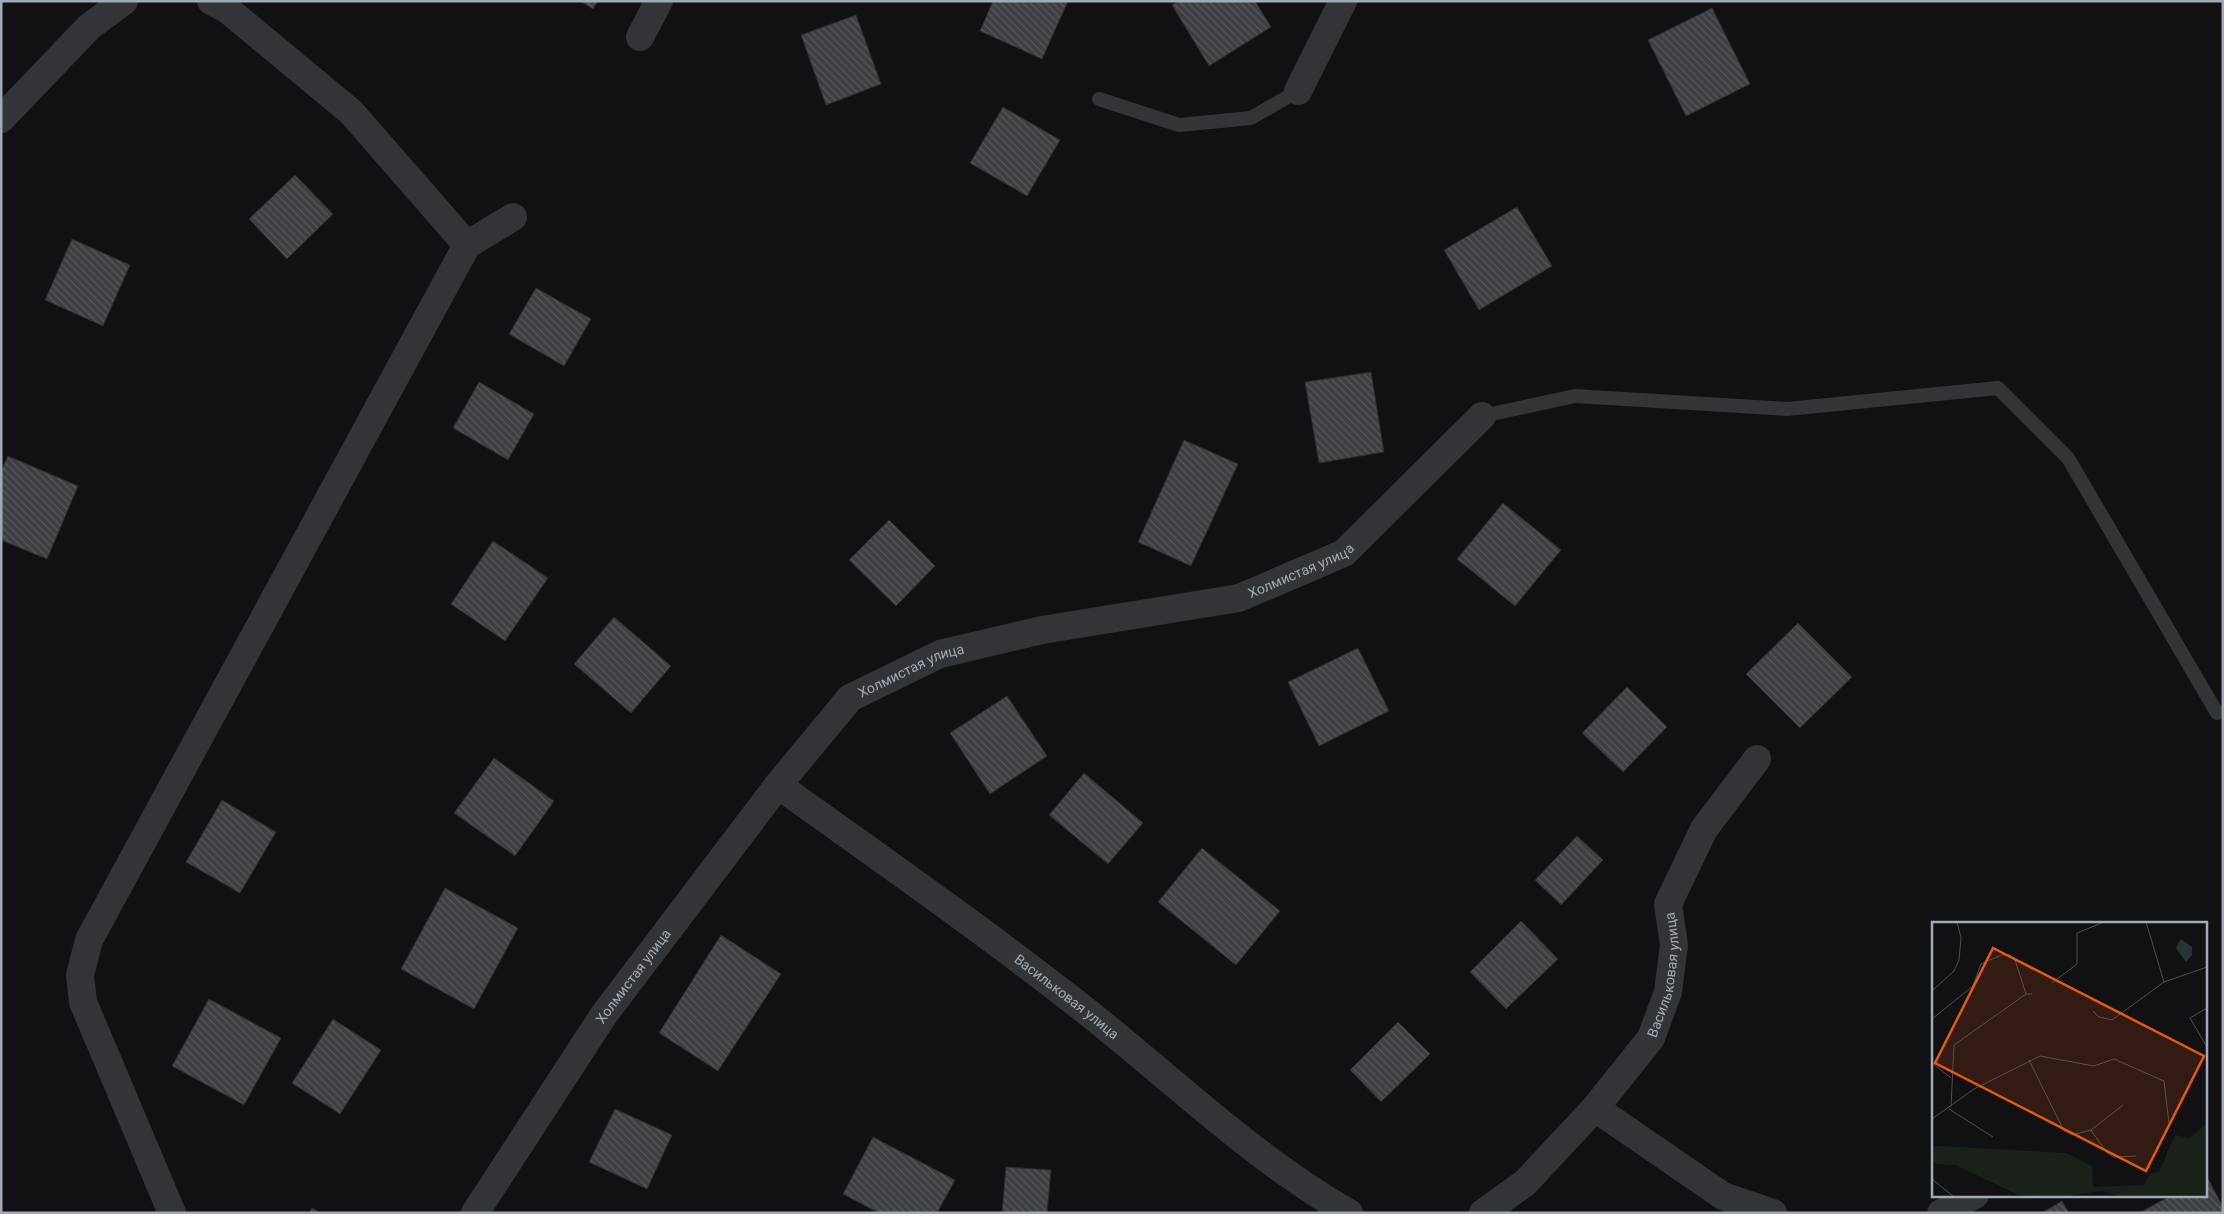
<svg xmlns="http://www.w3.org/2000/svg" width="2224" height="1214" font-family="Roboto,sans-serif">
<defs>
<pattern id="building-back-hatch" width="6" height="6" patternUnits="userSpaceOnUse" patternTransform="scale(1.25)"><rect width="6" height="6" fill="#3d3f43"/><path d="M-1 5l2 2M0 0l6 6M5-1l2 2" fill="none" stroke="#56585c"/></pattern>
</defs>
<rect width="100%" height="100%" fill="#111113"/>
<path fill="url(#building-back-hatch)" stroke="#2b2c2f" d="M580 1H598L593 9Z
M993 1H1068L1042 59 980 31Z
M1179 1H1255L1271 27 1209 66 1172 5Z
M1712 8 1750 84 1686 116 1648 40Z
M856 15 881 84 826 105 801 35Z
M1003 107 1060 140 1027 196 970 163Z
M295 175 333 214 287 259 249 219Z
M1517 207 1552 266 1479 310 1444 250Z
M72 239 130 265 103 326 45 300Z
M536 288 591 319 564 366 509 334Z
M1371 372 1384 452 1319 463 1305 382Z
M479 382 534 414 508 460 453 428Z
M1184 440 1238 464 1191 566 1138 542Z
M8 456 78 486 47 559 1 540V471Z
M1503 503 1561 550 1515 606 1457 559Z
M889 520 935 566 896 606 849 560Z
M493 541 548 578 505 641 451 604Z
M614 617 671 666 631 713 574 664Z
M1798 623 1852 677 1800 728 1746 674Z
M1358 648 1389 711 1319 746 1288 682Z
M1627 687 1667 727 1623 772 1582 733Z
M1007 696 1047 756 990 794 950 733Z
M494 758 554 801 515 856 454 813Z
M1084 773 1143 823 1108 864 1049 815Z
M222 800 276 832 240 893 186 862Z
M1577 836 1603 860 1561 905 1535 880Z
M1202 848 1280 911 1236 965 1158 902Z
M445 888 518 928 474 1009 401 969Z
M1521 921 1558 959 1506 1009 1470 972Z
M721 935 781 974 718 1071 659 1033Z
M209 999 281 1038 244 1105 172 1066Z
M333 1019 381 1050 340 1114 292 1083Z
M1398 1022 1430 1054 1381 1102 1350 1070Z
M615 1109 672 1135 647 1189 589 1162Z
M873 1137 955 1180 937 1213H879L843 1194Z
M1006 1167 1051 1170 1047 1213H1002Z
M2207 1177 2223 1207V1213H2139L2172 1195H2205Z
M2062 1201 2069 1213H2042Z
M312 1208 321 1213H309Z"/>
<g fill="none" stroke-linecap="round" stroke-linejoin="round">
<path stroke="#323438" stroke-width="14" d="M1099 99 1179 125 1251 118 1298 91
M1482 416 1575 396 1787 409 1998 388 2068 458 2217 713"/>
<g stroke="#323438" stroke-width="28">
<path d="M211 1 228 10 351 112 467 245"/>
<path d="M640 37 659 1"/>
<path d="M1298 91 1343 1"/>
<path d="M1 119 89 27 124 1"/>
<path id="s1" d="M778 785C881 859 986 932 1086 1011 1171 1078 1254 1159 1349 1213"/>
<path id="s2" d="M1595 1108 1651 1038 1668 992 1674 945 1668 904 1704 829 1757 759"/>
<path d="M172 1213 83 1002 80 975 89 940 467 245 513 217"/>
<path id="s3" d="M475 1213 603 1016 778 785 850 698 940 654 1042 630 1239 598 1344 553 1482 416"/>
<path d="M1483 1213 1525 1183 1595 1108 1723 1196 1773 1213"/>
<path d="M1941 1213 1975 1195"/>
</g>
</g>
<g text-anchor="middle" stroke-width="5" stroke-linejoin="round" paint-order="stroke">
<g font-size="14" fill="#a1abb5" stroke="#0c0c0e">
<text dy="5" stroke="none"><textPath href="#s3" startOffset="1110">Холмистая улица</textPath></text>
<text dy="5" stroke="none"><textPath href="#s3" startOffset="705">Холмистая улица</textPath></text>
<text dy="5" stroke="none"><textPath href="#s2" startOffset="155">Васильковая улица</textPath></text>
<text dy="5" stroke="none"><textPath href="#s3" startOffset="285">Холмистая улица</textPath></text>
<text dy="5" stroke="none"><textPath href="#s1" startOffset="358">Васильковая улица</textPath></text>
</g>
</g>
<g transform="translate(1932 922)">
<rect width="275" height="275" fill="#111113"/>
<path d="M275 201V275H189L170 269 129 275 86 273 24 243 3 242 0 237V225L7 224 134 231 160 244 161 265 212 263 218 251 227 250 243 213 258 216Z" fill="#192119"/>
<path d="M249 17 260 25V33L254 40 244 26Z" fill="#263438"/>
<path fill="none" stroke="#4b4f54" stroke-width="1" d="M214 0 232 60M120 61 145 42V11L172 0M0 69 22 49 27 38 29 16 25 0M275 86 258 96 275 125M161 89 167 95 180 98 232 60 275 45M0 97 41 64 49 42 69 33H78L83 38 94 72M97 138 132 209 140 213 159 208 175 231 182 235 204 234M0 141 19 156M19 185 22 123 94 72H100M17 187 61 215M0 197 42 167 108 134 162 144 182 137 232 159 237 201M159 208 191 183M0 257 22 275"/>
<path fill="#e8590c" fill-opacity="0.15" stroke="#e8590c" stroke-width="2.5" d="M61 26 272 134 214 249 3 141Z"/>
<rect width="275" height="275" fill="none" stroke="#a1abb5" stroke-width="2.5"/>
</g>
<rect width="2224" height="1214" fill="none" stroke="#a1abb5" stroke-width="5"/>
</svg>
